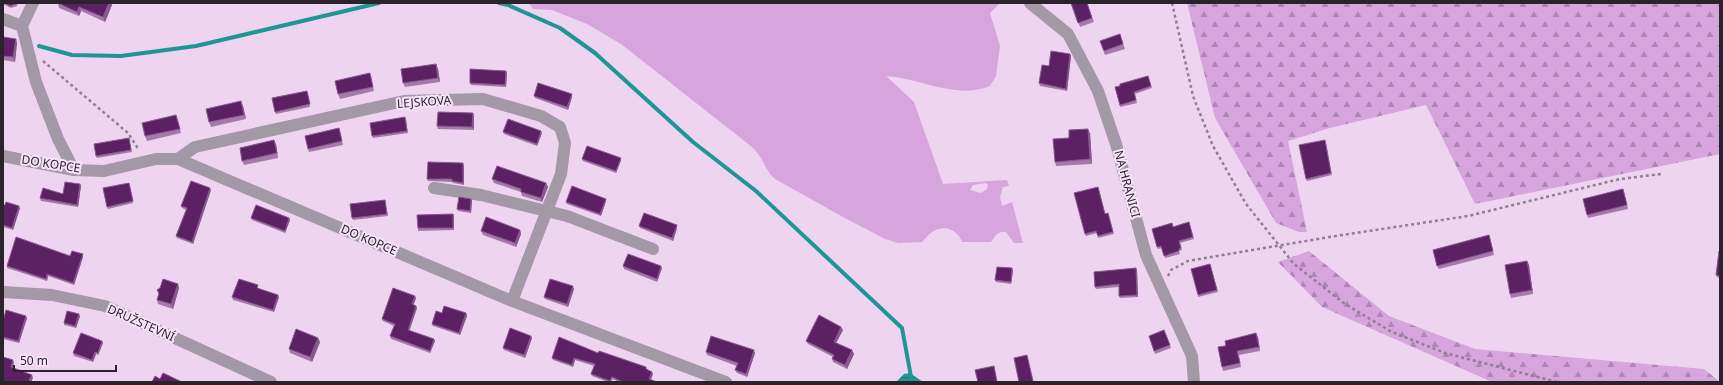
<svg xmlns="http://www.w3.org/2000/svg" width="1723" height="385" font-family="'Noto Sans',sans-serif">
<defs>
<pattern id="forest-firs" width="22" height="20" patternUnits="userSpaceOnUse"><rect width="22" height="20" fill="#d5a5dc"/><path d="M5 1l3.5 6h-7zM16 11l3.5 6h-7z" fill="#ad86b3"/></pattern>
<pattern id="water-rules" width="6" height="5" patternUnits="userSpaceOnUse"><rect width="6" height="5" fill="#1e9794"/><path d="M0 2.5h6" fill="none" stroke="#1b7b79"/></pattern>
</defs>
<rect width="100%" height="100%" fill="#efd4f2"/>
<path fill="#d5a5dc" fill-rule="evenodd" d="M529 3H1000L990 13 1000 46 996 76 990 86C956 100 920 78 886 76L914 102 943 184 1007 180 1009 186 1003 187 1000 197 1002 206 1012 202 1023 243H1014L1006 232C997 231 996 236 991 242H962C959 231 945 224 934 231 929 233 925 239 922 242L898 243 885 239 843 217 775 179C764 169 764 158 752 147L621 44 587 24 552 10 533 9ZM986 183 988 185 987 189 981 193 970 190 973 185Z"/>
<path fill="url(#forest-firs)" d="M1187 3H1720V154L1475 204 1426 105 1330 128 1288 141 1307 232H1299L1276 223 1215 118Z
M1309 251 1389 316 1475 349 1704 369 1720 382H1492L1322 307 1278 262Z"/>
<path fill="url(#water-rules)" d="M910 373 923 382H896L904 374Z"/>
<g fill="none" stroke-linecap="round" stroke-linejoin="round">
<path stroke="#1e9794" stroke-width="4" d="M499 3 508 5 560 28 595 53 693 142 756 191 902 328 912 382
M39 46 72 55 121 56 196 46 379 3"/>
<path stroke="#907e92" stroke-width="2.5" stroke-dasharray="3 3" stroke-linecap="butt" d="M1172 3 1193 96 1213 146 1246 204 1294 264 1345 304 1392 332 1445 353 1557 382
M43 61 128 133 139 150
M1168 276 1171 270 1188 261 1329 237 1468 216 1620 179 1661 174"/>
<path stroke="#a398a5" stroke-width="12" d="M1030 3 1068 34 1098 91 1116 144 1146 255 1192 356 1194 382
M3 19 22 26 33 3
M22 26 36 82 58 139 74 170
M3 156 74 170 104 171 156 159H178L512 301 726 382
M178 159 195 147 404 101 483 99 541 116 560 127 565 143 561 174 512 301
M434 188 481 195 567 216 653 249
M3 292 52 295 105 306 271 382"/>
</g>
<path fill="#a57aaa" d="M3 3H18L17 6 11 8 3 4Z
M58 3 112 5 105 22 81 11 79 16 59 8Z
M1071 3H1087L1094 22 1080 27Z
M1120 34 1125 49 1105 55 1100 41Z
M3 37 17 43 15 62 3 60Z
M1070 54 1071 56 1067 91 1040 86 1039 83Z
M436 64 438 69 440 82 405 87 403 83Z
M507 73 506 87 471 85 470 83Z
M1148 76 1152 88 1135 94 1137 103 1120 107 1115 87Z
M371 77 374 91 340 99 338 94Z
M307 91 310 107 276 114 275 112Z
M534 96 572 97 568 110 535 98Z
M243 106 246 119 211 127 209 122Z
M176 115 181 133 147 141 145 136Z
M474 116V130L438 129 437 126Z
M406 119 408 133 373 138 372 136Z
M339 128 343 145 309 152 308 149Z
M503 132 542 133 537 146 504 134Z
M1090 133 1092 164 1056 166 1055 162Z
M129 138 132 152 97 158 96 156Z
M1326 143 1332 175 1307 181 1306 179Z
M276 144 278 158 244 165 242 161Z
M582 159 621 160 616 173 583 161Z
M464 166V185L453 183 452 182 428 181 427 179Z
M492 179 546 183 548 187 542 202 522 196 521 192 494 183Z
M80 184 81 186 78 207 41 201 40 198 63 194Z
M129 185 133 203 108 209 107 207Z
M211 190 193 244 177 238 176 236 186 210 182 208 181 206Z
M1624 193 1628 209 1588 218 1587 215Z
M471 199 472 201 471 213 458 211 457 209Z
M385 200 388 216 353 220 352 218Z
M606 201 601 216 567 204 566 202Z
M3 205 20 208 13 230 3 227Z
M1108 213 1114 234 1098 238 1097 233 1086 236 1085 234 1105 214Z
M453 214 454 216V230L418 231V228Z
M251 218H289L290 220 285 233 252 220Z
M1189 222 1194 239 1180 243 1182 250 1179 251 1180 254 1165 258 1162 248 1158 249 1157 247 1173 227Z
M639 226 677 228 673 241 640 228Z
M520 230 521 234 516 247 483 235 481 231Z
M1489 235 1494 255 1439 269 1437 266Z
M1720 251V278L1717 277 1716 275Z
M70 256 83 257 74 285 48 276 47 281 7 268V266Z
M1527 261 1529 265 1533 294 1511 298 1510 294Z
M1210 264 1218 292 1198 297V295Z
M623 266 662 268 657 282 624 269Z
M1012 268 1013 271 1011 284 996 282 995 280Z
M1137 270 1138 297 1120 298 1119 296V287L1096 289 1095 287Z
M178 284 179 288 173 309 158 304 157 300 159 294 157 290 160 288Z
M258 288 279 297 274 312 233 300 232 297Z
M574 289 568 307 545 299 544 297Z
M416 298 413 305 416 306 417 308 409 330 435 341 430 353 391 339 390 336 394 326 383 321 382 319Z
M442 313H466L467 316 460 335 433 326 432 324Z
M80 316 76 328 64 325V323Z
M27 318 19 343 3 339V321Z
M843 330 836 343 852 350 854 354 847 369 833 362 832 359 833 357 808 344 806 341Z
M1164 330 1171 348 1155 354 1149 336Z
M531 336 532 338 525 358 504 350 503 348Z
M1258 337 1260 351 1239 355 1241 367 1223 371 1218 347Z
M318 338 320 342 312 362 290 353 289 349Z
M102 341 103 343 98 355 96 354 93 362 74 356 73 353Z
M706 352 755 353 747 377 737 373 735 370 737 366 707 355Z
M598 353 647 369 653 374 651 380 657 382H619L612 379V382H608L592 376 591 374 594 366 575 360 573 367 553 360 552 358Z"/>
<path fill="#87578e" d="M109 3H111L112 5 105 22 103 17Z
M79 7 81 11 79 16 77 12Z
M16 39 17 43 15 62 13 57Z
M1070 54 1071 56 1067 91 1066 89Z
M436 64 438 69 440 82 438 78Z
M506 71 507 73 506 87 505 85Z
M572 94V97L568 110 567 107Z
M241 101 243 106 246 119 244 115Z
M473 113 474 116V130L472 127Z
M1088 129 1090 133 1092 164 1090 159Z
M541 131 542 133 537 146V144Z
M274 140 276 144 278 158 277 153Z
M621 158V160L616 173V171Z
M463 163 464 166V185L463 183Z
M546 183 548 187 542 202 541 198Z
M80 184 81 186 78 207 77 205Z
M210 188 211 190 193 244 192 242Z
M471 199 472 201 471 213 470 211Z
M606 199V201L601 216 600 214Z
M19 206 20 208 13 230 12 228Z
M453 214 454 216V230L453 228Z
M289 218 290 220 285 233V231Z
M677 225V228L673 241 672 238Z
M520 230 521 234 516 247 515 243Z
M83 254V257L74 285 73 283Z
M1527 261 1529 265 1533 294 1532 290Z
M661 266 662 268 657 282V279Z
M1012 268 1013 271 1011 284V282Z
M1136 268 1137 270 1138 297 1137 295Z
M47 274 48 276 47 281 46 279Z
M178 284 179 288 173 309 171 304Z
M573 286 574 289 568 307 567 304Z
M278 295 279 297 274 312 273 310Z
M415 296 416 298 413 307 412 304Z
M416 306 417 308 409 332 408 330Z
M466 313 467 316 460 335 459 333Z
M79 314 80 316 76 328 75 326Z
M26 316 27 318 19 343 18 341Z
M841 327 843 330 835 345 834 342Z
M1256 333 1258 337 1260 351 1259 347Z
M531 336 532 338 525 358 524 355Z
M318 338 320 342 312 362 310 357Z
M434 339 435 341 430 353V351Z
M102 341 103 343 98 355V353Z
M754 350 755 353 747 377 746 374Z
M852 350 854 354 847 369 845 365Z
M95 352 96 354 93 362 92 360Z
M574 358 575 360 573 367 572 365Z
M13 360 14 363 12 370 11 367Z
M652 372 653 374 650 381 649 379Z
M32 375 33 378 31 382 29 380Z"/>
<path fill="#5b2163" stroke="#87578e" d="M5 3H16V4L10 6Z
M58 3H109L103 17 79 7 77 12Z
M1071 3H1087L1092 18 1078 23Z
M1120 34 1123 44 1104 51 1100 41Z
M3 37 16 39 13 57 3 56Z
M1051 51 1070 54 1066 89 1039 83 1042 65 1049 66Z
M436 64 438 78 403 83 401 69Z
M470 69 506 71 505 85 470 83Z
M370 73 373 87 338 94 335 81Z
M1148 76 1151 86 1134 92 1136 100 1120 105 1115 87 1120 86V84Z
M538 83 572 94 567 107 534 96Z
M307 91 310 104 275 112 272 98Z
M241 101 244 115 209 122 206 109Z
M438 112 473 113 472 127 437 126Z
M176 115 180 129 145 136 142 123Z
M405 117 407 131 372 136 370 123Z
M508 119 541 131 537 144 503 132Z
M339 128 342 141 308 149 305 136Z
M1088 129 1090 159 1055 162 1053 139 1069 138V130Z
M129 138 131 150 96 156 94 144Z
M274 140 277 153 242 161 240 148Z
M1325 140 1331 173 1306 179 1299 145Z
M587 146 621 158 616 171 582 159Z
M428 162 463 163V183L452 181V179H427Z
M497 166 546 183 541 198 521 192V189L492 179Z
M191 181 210 188 192 242 176 236 187 208 181 206Z
M65 182 80 184 77 205 40 198 43 188 63 194Z
M129 183 133 201 107 207 103 188Z
M572 186 606 199 600 214 566 202Z
M1098 187 1105 214 1108 213 1113 232 1098 236 1096 231 1085 234 1074 193Z
M1623 189 1627 205 1587 215 1583 199Z
M459 197 471 199 470 211 457 209Z
M385 200 387 214 352 218 350 204Z
M6 202 19 206 12 228 3 225V205H5Z
M256 205 289 218 285 231 251 218Z
M644 213 677 225 672 238 639 226Z
M453 214V228H418L417 215Z
M486 217 520 230 515 243 481 231Z
M1189 222 1193 237 1179 241 1181 248 1179 249V251L1164 256 1161 246 1157 247 1152 229 1172 223 1173 227Z
M1489 235 1493 251 1437 266 1433 250Z
M16 237 70 256 72 251 83 254 73 283 47 274 46 279 7 266Z
M1719 251H1720V276L1716 275Z
M628 254 661 266 657 279 623 266Z
M1527 261 1532 290 1510 294 1505 265Z
M1210 264 1217 290 1198 295 1191 269Z
M997 267 1012 268 1011 282 995 280Z
M1136 268 1137 295 1119 296V284L1095 287 1094 272Z
M163 279 178 284 171 304 157 300 159 293 157 290 160 288Z
M239 279 258 285 257 288 278 295 273 310 232 297Z
M550 279 573 286 567 304 544 297Z
M393 288 415 296 412 304 416 306 408 330 434 339 430 351 390 336 395 324 382 319Z
M444 306 466 313 459 333 432 324 436 311 442 313Z
M6 310 26 316 18 341 3 337V321Z
M67 311 79 314 75 326 64 323Z
M819 315 841 327 834 342 852 350 845 365 832 359 834 355 806 341Z
M510 328 531 336 524 355 503 348Z
M296 329 318 338 310 357 289 349Z
M1164 330 1170 345 1154 351 1149 336Z
M81 333 102 341 98 353 95 352 92 360 73 353Z
M1256 333 1259 347 1237 351 1240 363 1222 367 1218 347 1226 346 1225 341Z
M711 336 754 350 746 374 735 370 738 363 706 352Z
M559 337 598 353 599 351 646 367V369L652 372 649 379 657 382H623L612 377 610 381 591 374 595 364 574 358 572 365 552 358Z
M1027 355 1033 381 1030 382H1019L1014 358Z
M3 357 13 360 11 367 32 375 29 380 34 382H3Z
M994 366 997 382H978L975 370Z
M163 373 182 382H152L155 376 160 379Z"/>
<g text-anchor="middle" stroke-width="4" stroke-linejoin="round" paint-order="stroke">
<g font-size="12" fill="#2b222d" stroke="#f9e3fc">
<text transform="translate(424 102) rotate(-4)" y="4">LEJSKOVA</text>
<text transform="translate(51 164) rotate(9)" y="4">DO KOPCE</text>
<text transform="translate(1127 184) rotate(75)" y="4">NA HRANICI</text>
<text transform="translate(369 240) rotate(23)" y="4">DO KOPCE</text>
<text transform="translate(141 323) rotate(24)" y="4">DRUŽSTEVNÍ</text>
</g>
</g>
<rect width="1723" height="385" fill="none" stroke="#2b222d" stroke-width="8"/>
<path d="M14 365v6h102v-6" fill="none" stroke="#2b222d" stroke-width="2"/>
<text x="20" y="365" font-size="12" fill="#2b222d" stroke="#f9e3fc" stroke-width="3" paint-order="stroke">50 m</text>
</svg>
